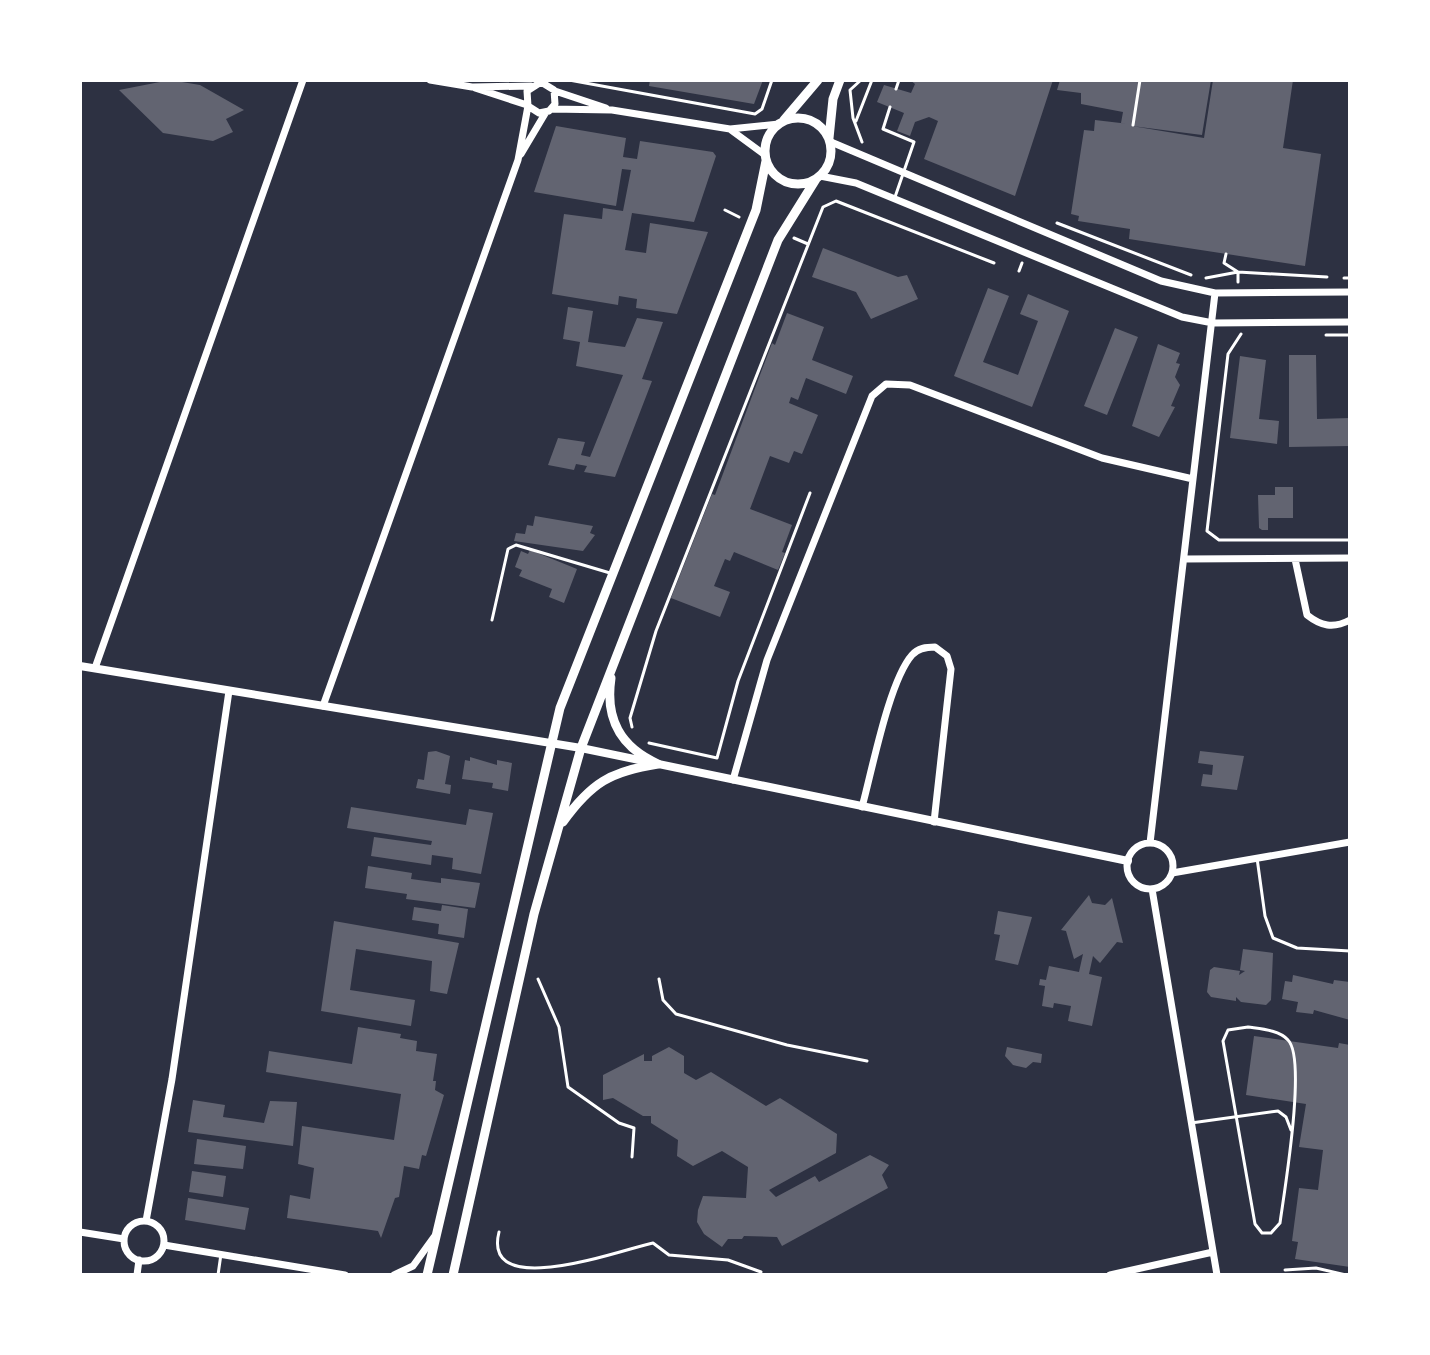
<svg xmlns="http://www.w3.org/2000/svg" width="1430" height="1355" font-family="Roboto,sans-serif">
<rect width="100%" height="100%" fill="#2d3142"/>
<path fill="#626471" d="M170 80 200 85 244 110 226 119 233 132 213 141 163 133 119 90Z
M650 80H763L754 104 649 86Z
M910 80H1053L1015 196 924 159 938 121 929 117 915 122 910 136 897 131 904 113 877 102 884 85 911 93 915 84Z
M1060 80H1211L1202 135 1132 126 1204 138 1213 80H1293L1283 148 1321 154 1305 266 1129 239 1130 229 1078 221 1079 216 1071 214 1084 130 1094 131 1095 120 1129 124 1121 123 1123 112 1081 104V93L1057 90Z
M556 126 626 138 623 157 637 159 640 141 713 152 716 156 694 222 632 213 625 250 646 253 650 223 708 232 677 314 636 308 637 299 619 296 618 305 552 294 564 214 602 219 603 208 623 211 631 170 622 169 616 206 534 192Z
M823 248 898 277 907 275 918 299 871 319 856 292 812 277Z
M988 288 1009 296 983 362 1018 375 1038 321 1020 314 1028 294 1069 311 1032 407 954 376Z
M568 307 593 311 588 342 625 347 637 318 663 322 642 379 652 381 615 477 584 472 587 466 576 464 574 470 548 465 558 438 585 442 581 455 590 457 623 375 576 366 580 342 563 339Z
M787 313 824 327 812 360 853 376 846 394 806 378 798 400 791 397 789 403 818 415 802 454 794 451 789 463 770 456 750 509 792 525 782 552 785 553 778 570 734 552 730 561 725 559 714 586 730 592 720 617 671 598 712 494 715 495 772 343 775 345Z
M1115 328 1138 337 1107 415 1084 406Z
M1158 344 1180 353 1176 363 1180 364 1175 377 1180 385 1171 406 1175 407 1159 437 1132 426Z
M1289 355H1316L1317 419 1350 418V446L1289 447Z
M1240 356 1266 360 1259 419 1279 421 1277 444 1230 438Z
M1275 487H1293V518H1268V530H1262L1259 528 1258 495H1275Z
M535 516 593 526 590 533 595 535 583 551 514 541 516 533 525 534 527 525 533 526Z
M530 550 577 569 564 603 549 597 552 589 519 576 522 570 515 567 521 551 528 554Z
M436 751 450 756 445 784 451 785 450 794 416 788 418 779 424 780 428 752Z
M1200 751 1244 756 1237 790 1201 786 1203 774 1212 775 1213 765 1198 763Z
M470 757 497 765V760L512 763 508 791 492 788 493 783 462 779 465 760 470 761Z
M351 807 466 825 469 809 493 813 481 874 452 869 453 858 432 855 431 865 371 856 374 837 431 845 432 841 347 828Z
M368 866 412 873 411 879 441 883V878L480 883 475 908 406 899 407 894 365 888Z
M1089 895 1092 903 1105 905 1112 898 1123 943 1117 942 1100 963 1093 956 1089 974 1102 977 1092 1026 1068 1021 1071 1006 1054 1003 1053 1008 1042 1006 1045 986 1039 985 1040 979 1046 980 1049 966 1079 972 1083 954 1074 959 1066 931 1061 930Z
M442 905 468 909 464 938 438 934 439 924 412 920 414 907 441 911Z
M998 911 1032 917 1018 965 995 960 1000 935 994 934Z
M334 921 459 943 447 994 430 991 432 961 356 949 350 990 415 1000 411 1026 321 1011Z
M1243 949 1273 953 1271 1000 1266 1005 1241 1002 1236 997V1001L1211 997 1207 992 1210 970 1214 967 1240 971 1239 975 1245 971 1240 970Z
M1293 975 1333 984 1334 980 1350 982V1020L1314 1010 1313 1014 1296 1012 1298 1002 1282 999 1285 981 1292 982Z
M358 1027 401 1034 400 1038 417 1041 416 1051 437 1054 433 1081H436L435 1090 444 1095 426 1156 422 1155 419 1169 404 1166 399 1197 395 1198 381 1238 378 1231 287 1218 290 1195 310 1199 314 1168 298 1164 302 1126 394 1140 401 1094 266 1072 269 1051 352 1064Z
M1254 1036 1338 1048 1339 1043 1350 1045V1267L1295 1259 1298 1242 1292 1241 1299 1188 1318 1190 1323 1150 1299 1147 1306 1104 1246 1095Z
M669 1047 684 1056V1073L696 1080 711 1072 766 1106 780 1098 837 1134 836 1153 769 1190 776 1197 815 1176 819 1182 870 1155 889 1165 882 1175 888 1188 782 1246 777 1237 744 1236 742 1239H728L722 1247 704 1234 697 1222 698 1210 703 1196 746 1198 748 1167 722 1151 693 1166 677 1156 678 1140 651 1123V1116H643L613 1098 603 1100V1075L644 1054V1061H652V1056Z
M1007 1047 1042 1054 1041 1063 1033 1062 1026 1068 1013 1065 1005 1056Z
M193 1100 225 1105 223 1117 264 1123 270 1101 297 1102 293 1146 188 1132Z
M197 1139 246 1146 243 1169 194 1164Z
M192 1171 226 1176 223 1197 189 1192Z
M188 1198 249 1208 245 1230 185 1220Z"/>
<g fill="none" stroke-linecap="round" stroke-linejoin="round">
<path stroke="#fff" stroke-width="3" d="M569 80 755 114 762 109 772 80
M861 80 850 90 853 118 862 142
M856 121 872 80
M1133 125 1140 80
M725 210 739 217
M1057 223 1191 275
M794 238 808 244
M1226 254 1224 263 1238 272V282
M1019 271 1022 263
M1206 278 1238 272 1327 277
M1344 278H1350
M1241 334 1228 354 1207 531 1219 540H1350
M1326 335H1350
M632 727 630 718 656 631 823 207 836 201 994 263
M649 743 717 758 738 681 810 493
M538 979 559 1027 568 1087 619 1123 634 1128 632 1157
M499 1232C481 1303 626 1248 653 1243L669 1255 728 1260 761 1272"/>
<path stroke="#fff" stroke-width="3" d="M896 89 899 80
M890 107 883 129 914 142 895 197
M492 620 508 549 516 545 610 573
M1257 858 1265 916 1273 938 1297 948 1350 951
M659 979 663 1000 676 1014 787 1045 867 1061
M1248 1027C1261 1029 1279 1030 1288 1040 1307 1059 1284 1193 1280 1223L1271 1233H1262L1255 1224 1223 1041 1228 1030Z
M1191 1123 1278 1111 1286 1117 1291 1130
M1285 1270 1316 1268 1346 1275
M218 1275 221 1254"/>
<path stroke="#fff" stroke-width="7" d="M430 80 472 87 531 86
M475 88 527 105
M555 91 606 108
M551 109 612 110 730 129 779 124
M731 130 765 155
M831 142 1161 281 1215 293 1350 292
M521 154 546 112
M820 176 856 183 1182 317 1213 323 1350 322
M1184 559 1350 558
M1295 559 1307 615C1321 626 1333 629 1350 620
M95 668 303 80
M323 706 518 160 528 106 527 91 541 82 554 90 555 104 549 111 539 113 528 106
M733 780 767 660 872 396 886 384 910 385 1102 458 1193 479
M862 807C872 771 889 681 912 655 918 648 926 647 935 647L947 656 951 669 934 822
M1150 843 1215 293
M1127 866a23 23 0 1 1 46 0a23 23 0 1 1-46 0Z
M1172 873 1350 842
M1152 889 1217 1275
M146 1221 172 1079 229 691
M124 1241a20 20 0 1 1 40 0a20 20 0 1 1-40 0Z
M80 1232 124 1239
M164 1245 345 1275
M137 1275 139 1260
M394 1275 413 1266 434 1237
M1110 1275 1213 1252"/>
<path stroke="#fff" stroke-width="8" d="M80 666 581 748 1128 861"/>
<path stroke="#fff" stroke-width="9" d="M765 151a33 33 0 1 1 66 0a33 33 0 1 1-66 0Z
M784 120 818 80
M829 138 833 99 840 80
M611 678C605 719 620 747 658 764
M563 822C591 783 611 771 658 764
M427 1275 560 708 756 210 766 161
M453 1275 534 914 581 748 778 240 816 179"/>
</g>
<rect width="1430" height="1355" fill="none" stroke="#ffffff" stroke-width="164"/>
</svg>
